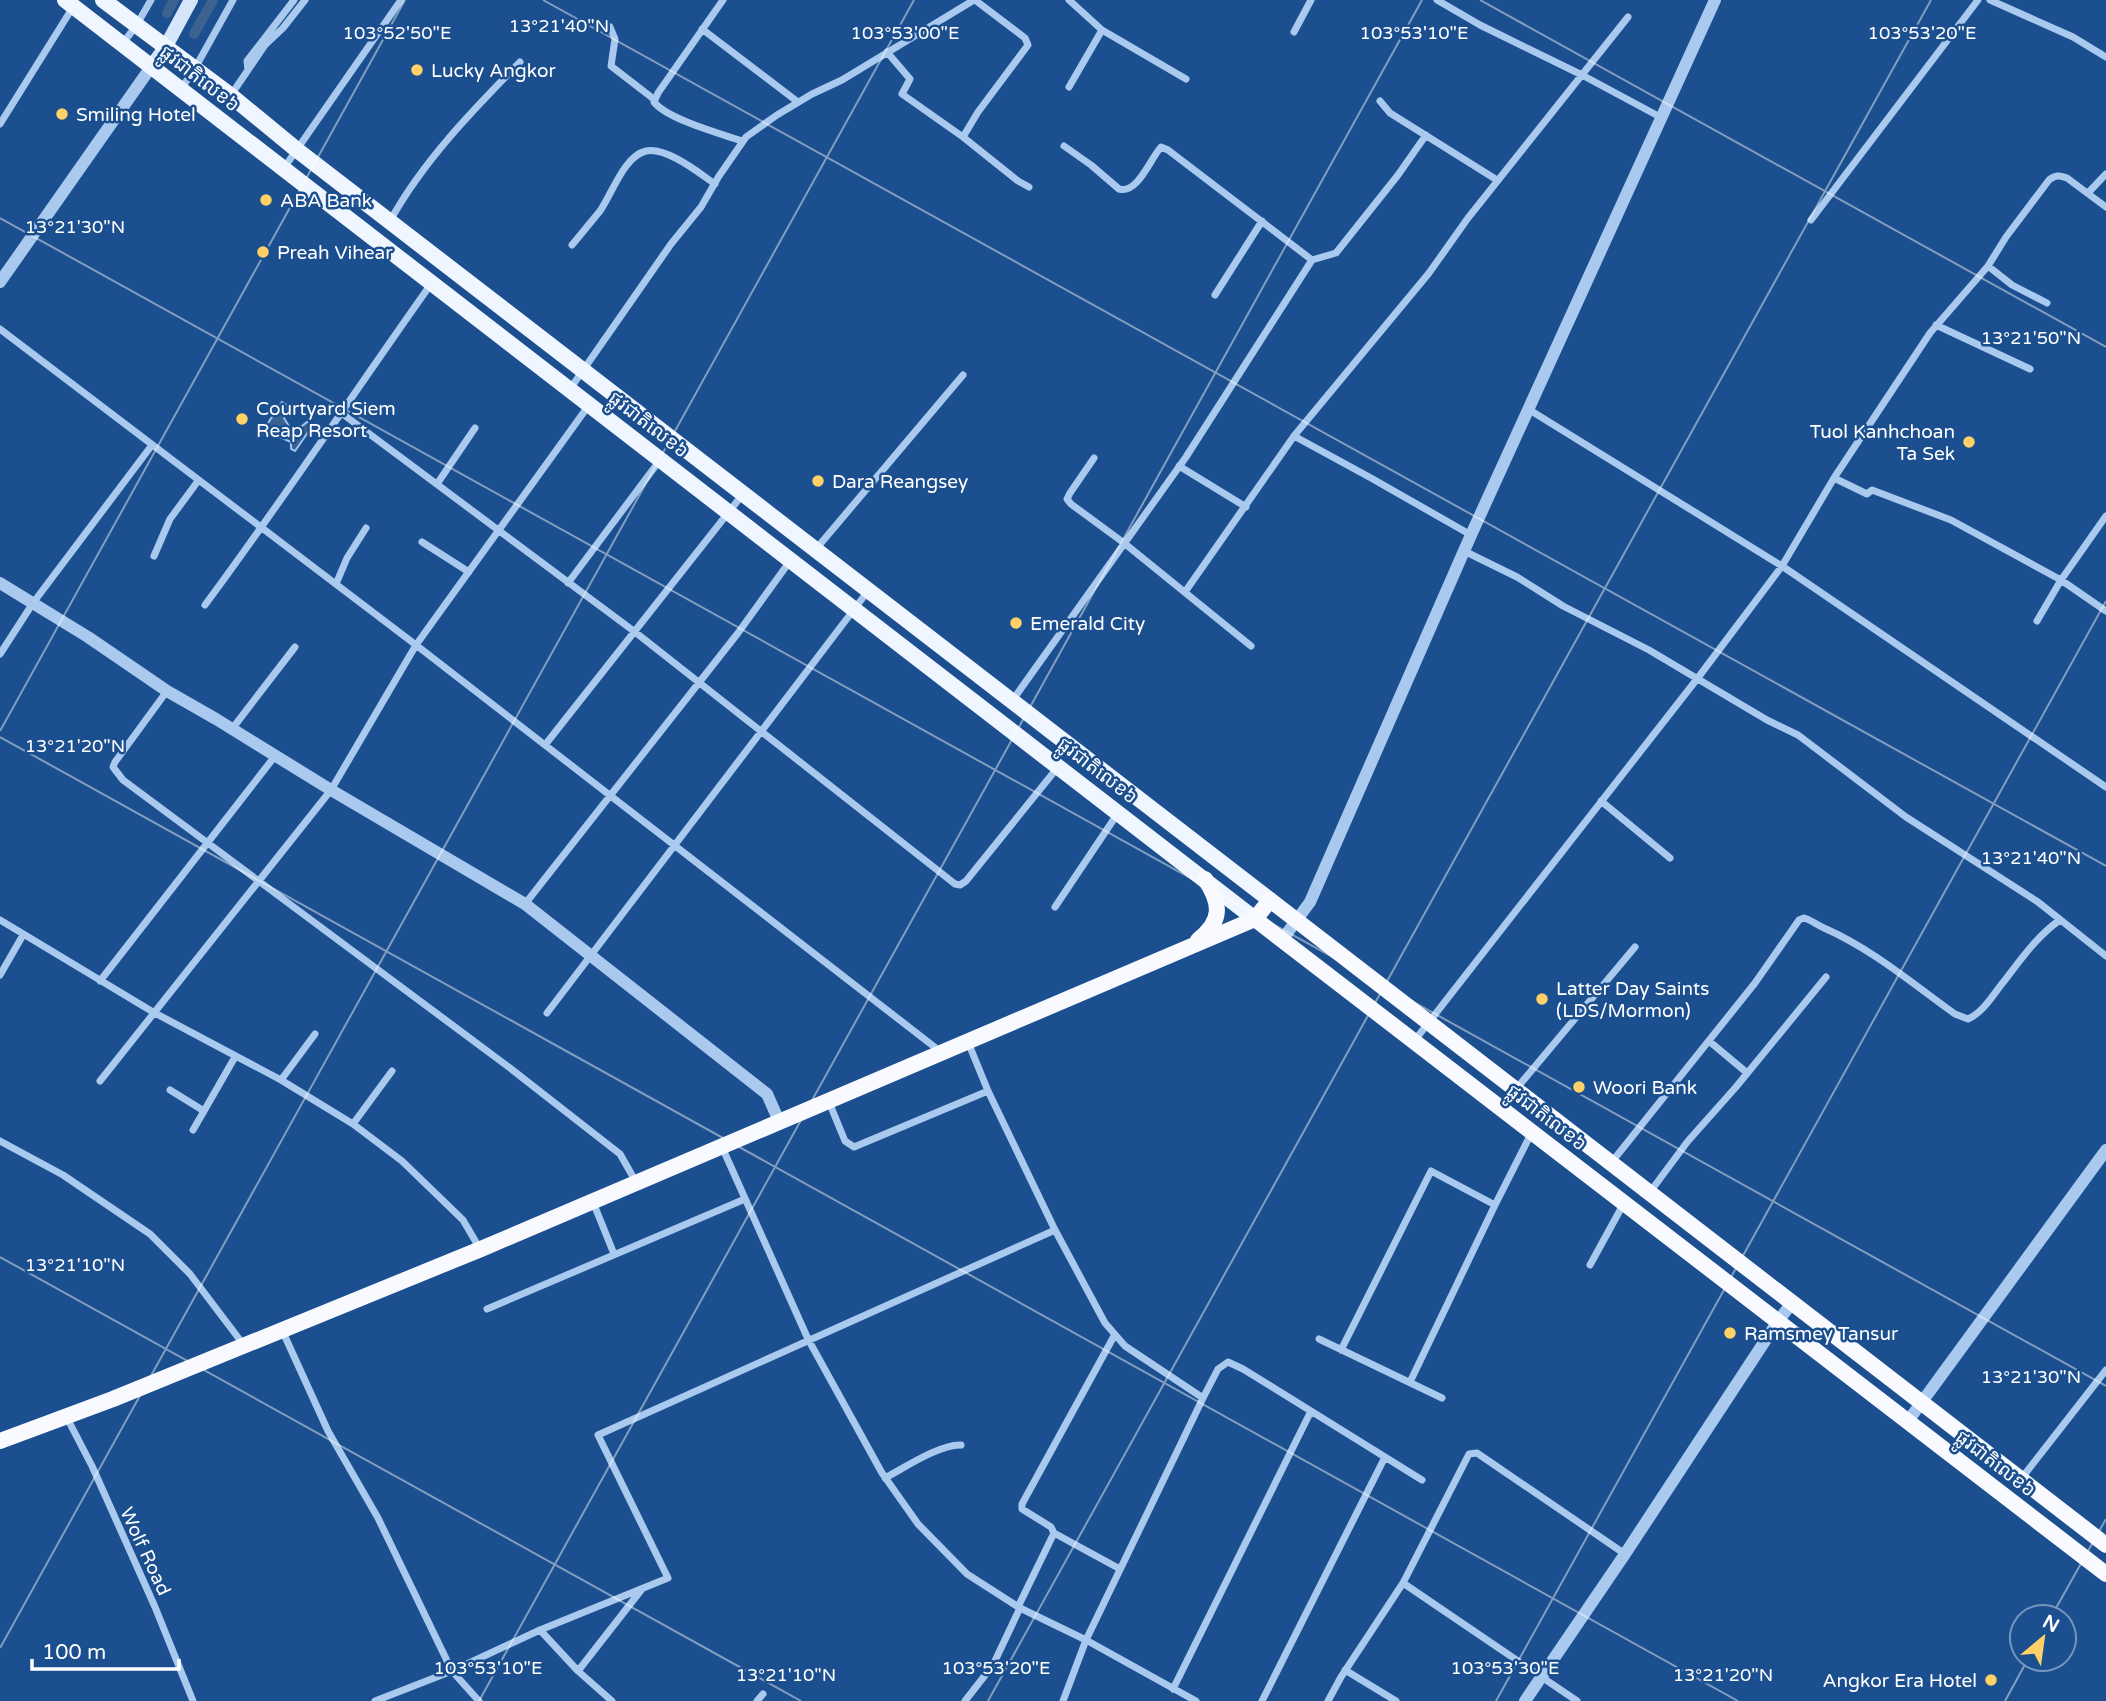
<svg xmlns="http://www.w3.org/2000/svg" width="2106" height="1701" font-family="'Varela Round','Noto Sans Khmer',sans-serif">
<rect width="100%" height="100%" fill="#1b4f8f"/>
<path fill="#3c6290" stroke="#9cc4f0" stroke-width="2" d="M282 402 288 406 284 418 290 428 302 426 307 422 311 424V428L295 451 291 449V442L275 435 274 436 270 434 268 437 262 432Z"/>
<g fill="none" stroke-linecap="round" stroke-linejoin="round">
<path stroke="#3c6290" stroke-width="10" d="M167 13 174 0
M194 34 213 0"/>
<path stroke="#a9c9ee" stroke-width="7" d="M723 0 658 93 654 102C667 119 721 134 742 141
M975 0 1025 38 1028 45 978 112 963 137 1018 181 1029 187
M1069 0 1102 30 1186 79
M1437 0 1480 25 1582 75 1662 118
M1990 0 2073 37 2106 57
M610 27 615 39 611 66 655 100
M702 29 798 102
M1294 32 1311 0
M123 43 136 26 151 0
M887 52 910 79 902 94 963 137
M248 70 247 61 294 0
M1069 87 1102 30
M181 89 194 70 233 0
M231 95 265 45 283 28 305 0
M1380 101 1390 113 1497 180
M0 124 73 7
M1064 146 1091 165 1119 189C1138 194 1150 159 1161 147L1168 150 1312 260 1336 253 1398 175 1426 135
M284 168 401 0
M2088 193 2106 174
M1811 220 1978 0
M390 221C423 161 473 110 520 62
M572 245C581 234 591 222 600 211 612 194 624 156 646 151 667 147 699 173 715 184
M1988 266 2012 285 2047 303
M1215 295 1262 221
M1936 325 2030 369
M0 329 416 645 941 1052
M570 389 671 244 701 207 719 176 746 137 777 115 812 94 842 80 974 0
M1528 409 1782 566 2106 787
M340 412 635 632 955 884 960 885 966 881 1058 767
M1294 436 1371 478 1471 535
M1094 458 1070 493 1067 499 1071 504 1124 543 1251 646
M1179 466 1246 507
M1834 478 1867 494 1872 490 1951 520 2061 580 2106 611
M437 484 475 428
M422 542 469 572
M816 549 963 375
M1464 551 1517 577 1563 606 1649 650 1767 720 1798 735 1906 817 2038 902 2106 956
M154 556 170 519 198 481
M568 583 660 460
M336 584 347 558 366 528
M1185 592 1294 436 1429 273 1468 218 1628 17
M205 605C283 500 355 391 431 284
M2037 621 2061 580 2106 516
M0 654 33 603 152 445
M167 691 115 762 113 767 123 780 510 1068 620 1154 636 1182
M1012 701 1186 457 1312 260
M232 729 295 647
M545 745 743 494
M1601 801 1670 858
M525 904 738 633 790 561
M1055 907 1118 813
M0 920 153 1012 281 1080 353 1124 402 1161 463 1220 480 1249
M0 975 23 935
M100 981 275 756
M547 1013 868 591
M1415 1040 1697 679 1782 566 1834 478 1930 333 1988 266 2006 237 2049 180C2055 175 2059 175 2067 178L2106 207
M1709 1041 1746 1072
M968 1042 988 1091 1055 1230 1105 1323 1125 1346 1203 1398
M281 1080 315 1034
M100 1081 331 790 416 645 589 405
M1516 1089 1635 947
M170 1090 204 1111 235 1057
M829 1102 845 1141 854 1147 988 1091
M353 1124 392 1071
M193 1130 204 1111
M0 1141 63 1175 150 1234 190 1274 243 1344
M722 1147 808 1339 882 1473 918 1524 967 1574 1020 1608 1086 1640 1196 1701
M1611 1163 1755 983 1799 920 1804 918C1811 920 1817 925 1824 928 1872 949 1913 984 1955 1014L1968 1019C1984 1012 1994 993 2005 980 2021 959 2038 935 2060 920
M1650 1192 1688 1141 1736 1087 1826 977
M593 1202 614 1254
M1590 1265 1624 1203
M487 1309 745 1199
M282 1330 328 1431 378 1518 452 1671 479 1701
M1319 1339 1442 1398
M1341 1350 1431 1171 1495 1205
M1410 1382 1495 1205 1532 1132
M66 1416 92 1466 155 1607 193 1701
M885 1478C904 1468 940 1444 961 1445
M2021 1479 2106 1370
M1054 1533 1120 1569
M1403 1583 1577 1701
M1018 1607 1054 1533 1051 1527 1022 1509V1504L1114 1336
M540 1630 578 1671 612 1701
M1345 1670 1396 1701
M578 1671 642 1589
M1173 1689 1311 1411
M375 1701 452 1671 540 1630 668 1578 598 1435 1055 1230
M757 1701 763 1694
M965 1701 993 1665 1020 1608
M1063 1701 1086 1640 1203 1398 1218 1369 1228 1362 1243 1369 1422 1480
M1262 1701 1385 1457
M1328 1701 1341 1677 1403 1583 1469 1454 1477 1453 1625 1554"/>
<path stroke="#a9c9ee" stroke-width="12" d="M0 282 151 67
M0 583 88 637 167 691 216 719 331 790 525 904 767 1094 779 1121
M1282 940 1310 902 1471 535 1715 0
M1908 1421 2106 1150
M1525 1701 1625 1554 1778 1321 1792 1303"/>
<path stroke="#d6e6fa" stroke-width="14" d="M151 67 165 48 191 0"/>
<path stroke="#f0f6ff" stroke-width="16" d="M65 0 1255 919
M103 0 230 95 297 150 1270 900"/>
<path stroke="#f8faff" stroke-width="16" d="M1255 919 2106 1574
M1198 940C1223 921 1221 903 1205 879
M0 1441 113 1399 481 1249 1255 919 1270 900 2106 1545"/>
</g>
<path fill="none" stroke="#fff" stroke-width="2" stroke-opacity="0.45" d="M543 0 2106 866M1480 0 2106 347M0 218 2106 1386M0 731 405 0M0 737 1738 1701M0 1257 801 1701M2051 1617 2106 1519M0 1648 914 0M479 1701 1422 0M988 1701 1931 0M1496 1701 2106 601M2005 1701 2028 1659"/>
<g fill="#ffd166" stroke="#1b4f8f" stroke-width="2.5">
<circle cx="417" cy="70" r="7"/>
<circle cx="62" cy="114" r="7"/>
<circle cx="266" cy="200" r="7"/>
<circle cx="263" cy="252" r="7"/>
<circle cx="242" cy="419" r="7"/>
<circle cx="1969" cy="442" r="7"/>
<circle cx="818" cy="481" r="7"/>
<circle cx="1016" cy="623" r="7"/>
<circle cx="1542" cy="999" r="7"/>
<circle cx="1579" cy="1087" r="7"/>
<circle cx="1730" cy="1333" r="7"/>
<circle cx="1991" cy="1680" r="7"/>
</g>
<g text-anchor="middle" stroke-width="5" stroke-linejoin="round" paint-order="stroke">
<g font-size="19" fill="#fff" stroke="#1b4f8f" text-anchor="start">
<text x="431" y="77">Lucky Angkor</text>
<text x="76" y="121">Smiling Hotel</text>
<text x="280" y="207">ABA Bank</text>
<text x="277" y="259">Preah Vihear</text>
<text x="256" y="415">Courtyard Siem<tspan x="256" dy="22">Reap Resort</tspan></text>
<text x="1955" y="438" text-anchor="end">Tuol Kanhchoan<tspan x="1955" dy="22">Ta Sek</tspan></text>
<text x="832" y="488">Dara Reangsey</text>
<text x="1030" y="630">Emerald City</text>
<text x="1556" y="995">Latter Day Saints<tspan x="1556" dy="22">(LDS/Mormon)</tspan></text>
<text x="1593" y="1094">Woori Bank</text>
<text x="1744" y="1340">Ramsmey Tansur</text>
<text x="1977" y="1687" text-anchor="end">Angkor Era Hotel</text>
</g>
<g font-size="19" fill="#fff" stroke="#1b4f8f">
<text transform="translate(200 78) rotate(38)" y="7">ផ្លូវជាតិលេខ៦</text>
<text transform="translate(649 424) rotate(38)" y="7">ផ្លូវជាតិលេខ៦</text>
<text transform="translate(1098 770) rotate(38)" y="7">ផ្លូវជាតិលេខ៦</text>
<text transform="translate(1547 1117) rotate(38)" y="7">ផ្លូវជាតិលេខ៦</text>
<text transform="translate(1996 1463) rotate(38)" y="7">ផ្លូវជាតិលេខ៦</text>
<text transform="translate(146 1551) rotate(65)" y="7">Wolf Road</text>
</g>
</g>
<g font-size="18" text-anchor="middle" fill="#fff" stroke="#1b4f8f" stroke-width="5" stroke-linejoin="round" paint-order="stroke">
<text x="559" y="32">13°21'40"N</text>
<text x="397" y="39">103°52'50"E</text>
<text x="905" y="39">103°53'00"E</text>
<text x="1414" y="39">103°53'10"E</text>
<text x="1922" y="39">103°53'20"E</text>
<text x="75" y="233">13°21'30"N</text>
<text x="2031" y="344">13°21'50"N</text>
<text x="75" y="752">13°21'20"N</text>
<text x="2031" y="864">13°21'40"N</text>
<text x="75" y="1271">13°21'10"N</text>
<text x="2031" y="1383">13°21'30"N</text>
<text x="488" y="1674">103°53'10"E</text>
<text x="996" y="1674">103°53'20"E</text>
<text x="1505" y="1674">103°53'30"E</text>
<text x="786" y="1681">13°21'10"N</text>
<text x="1723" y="1681">13°21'20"N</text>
</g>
<g transform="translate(2043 1638) rotate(29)"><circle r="33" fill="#1b4f8f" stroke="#7695bc" stroke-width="2"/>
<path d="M0-5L12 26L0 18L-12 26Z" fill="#ffd166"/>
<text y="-10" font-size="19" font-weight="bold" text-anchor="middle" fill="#ffffff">N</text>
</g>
<path d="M32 1659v10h147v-10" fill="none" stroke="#ffffff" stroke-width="3.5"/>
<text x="42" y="1659" font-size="21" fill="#ffffff" stroke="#1b4f8f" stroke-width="5" paint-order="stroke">100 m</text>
</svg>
